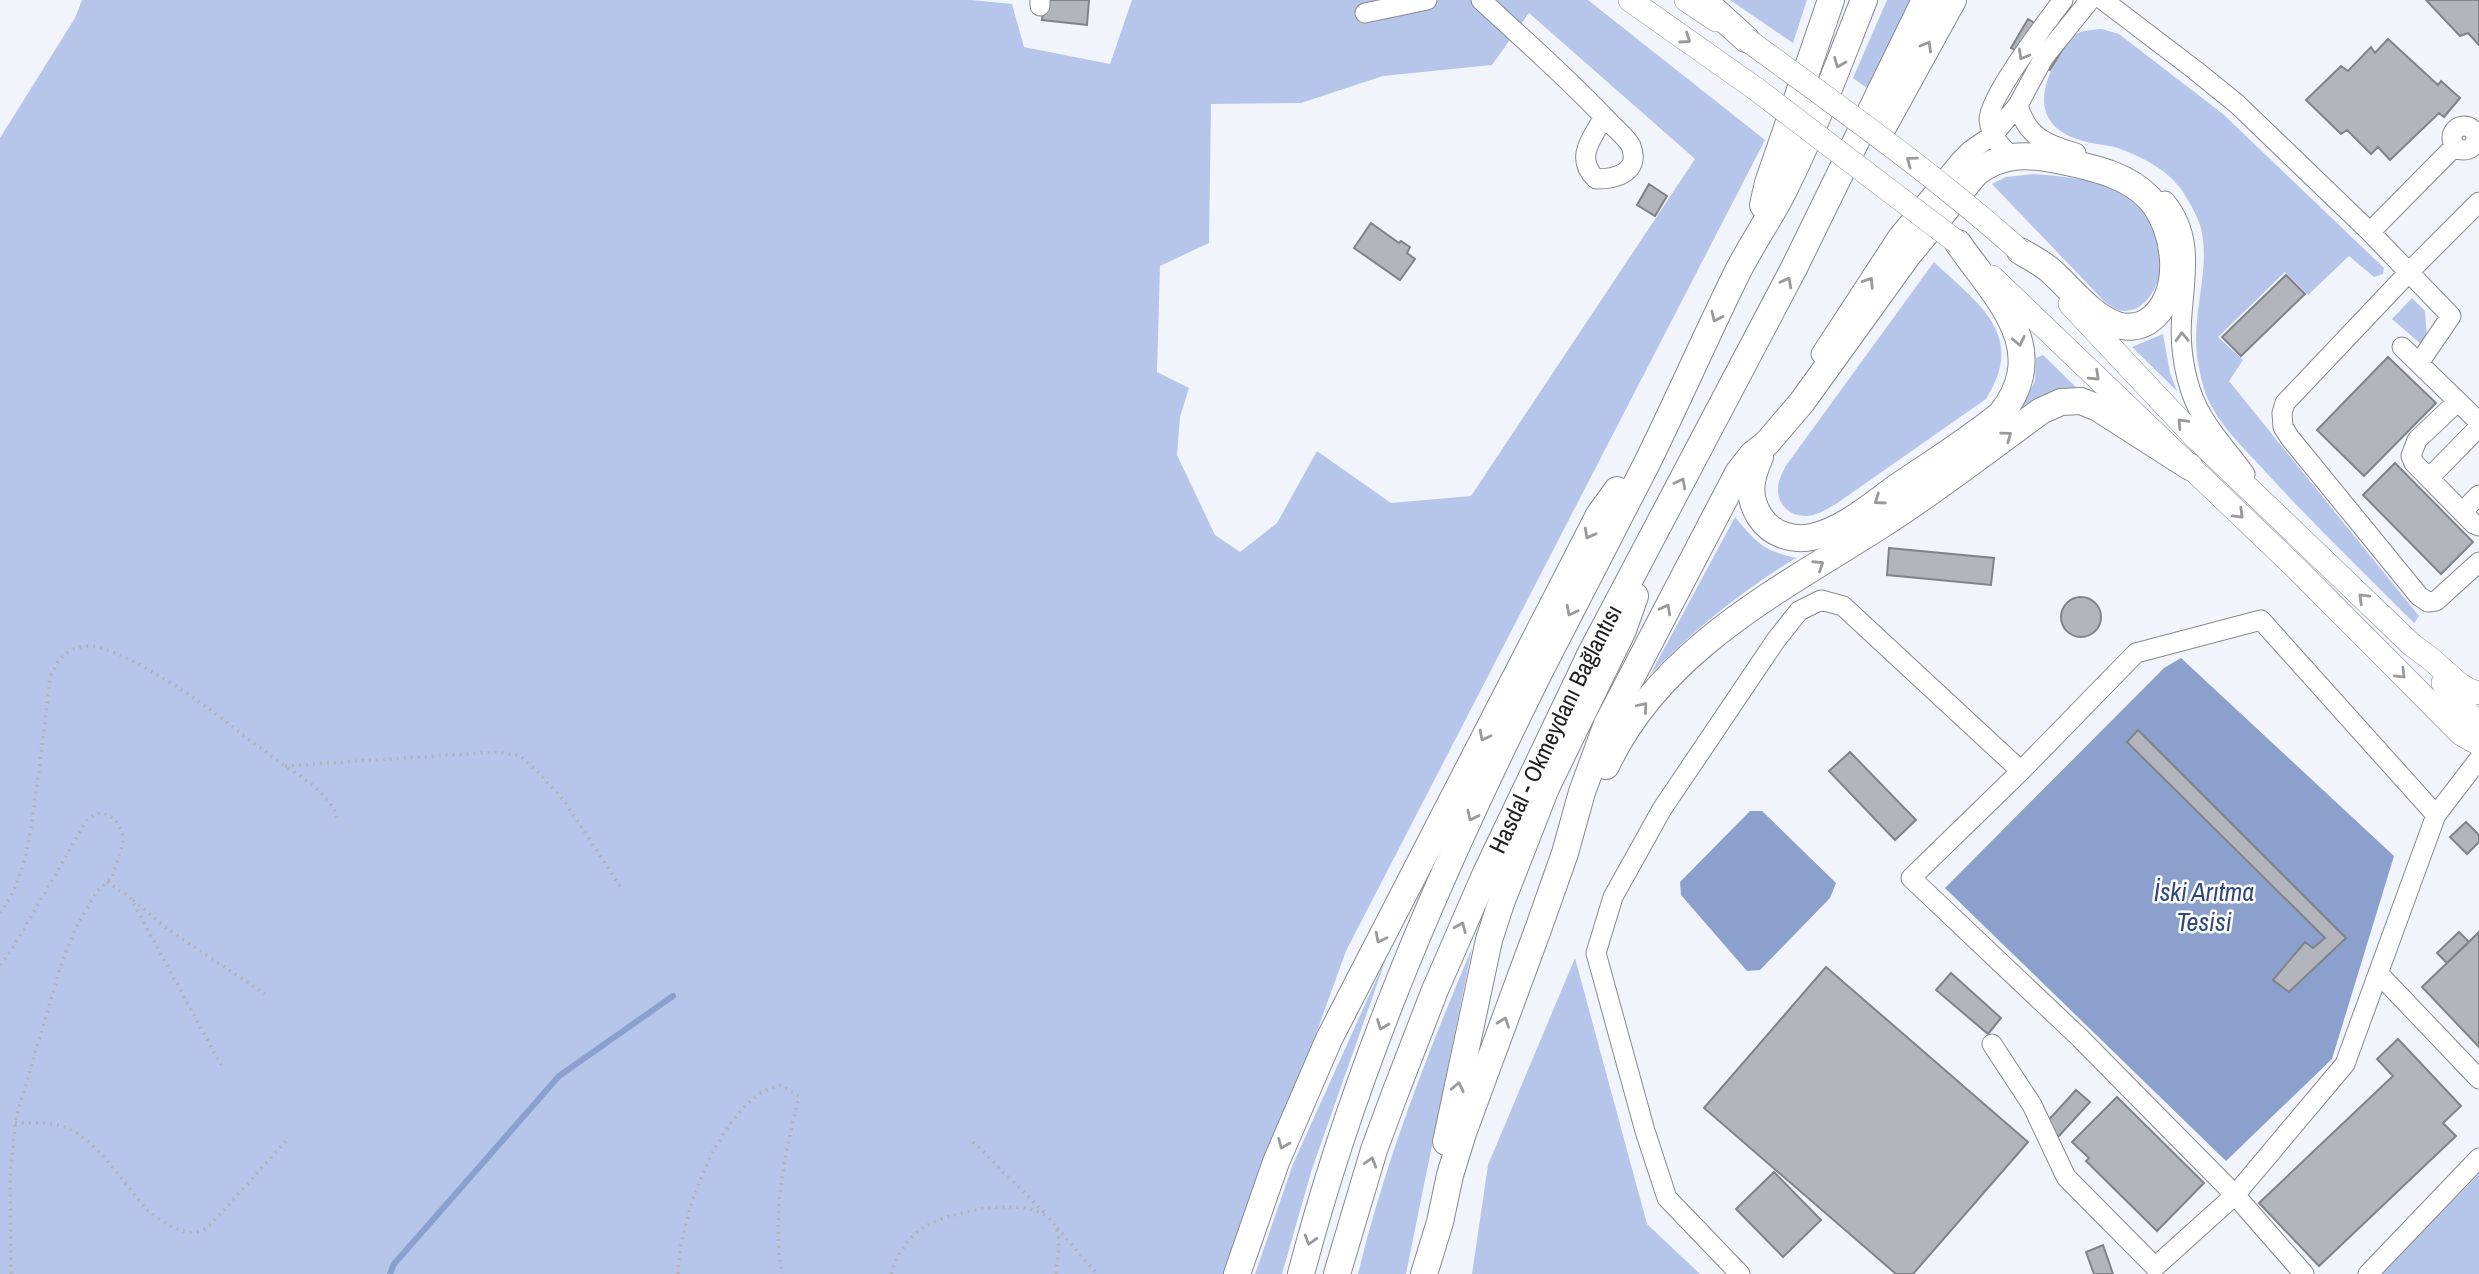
<svg xmlns="http://www.w3.org/2000/svg" width="2479" height="1274" font-family="'Archivo Narrow',sans-serif">
<rect width="100%" height="100%" fill="#f1f5fb"/>
<path fill="#b5c6ea" fill-rule="evenodd" d="M82 0H971L1012 4 1024 47 1110 64 1132 0H1588L1765 140 1346 951 1262 1183 1233 1274H0V138L75 18ZM1529 13 1695 159 1471 496 1391 503 1317 451 1277 523 1240 552 1215 535 1177 455 1180 417 1189 388 1157 372 1160 266 1209 243 1211 104 1301 103 1383 76 1492 65Z
M1730 0H1807L1793 43Z
M1887 0H1910L1867 88 1853 78Z
M2102 29 2119 34 2223 114 2384 268 2383 274 2374 277 2349 256 2308 295 2285 272 2218 337 2243 360 2229 381 2419 616 2414 623C2363 572 2311 522 2262 468 2245 449 2224 430 2212 407 2205 396 2201 379 2199 367 2188 318 2213 270 2200 225 2197 216 2191 205 2186 197 2174 174 2147 159 2123 150 2109 144 2092 145 2077 139 2032 123 2040 87 2060 54 2072 32 2077 31 2102 29Z
M2034 174C2060 176 2096 179 2118 192 2125 196 2135 203 2140 209 2153 224 2161 250 2160 270 2158 290 2142 316 2118 310 2114 308 2108 304 2104 301L1992 184 2006 177Z
M1934 262C1978 304 2027 334 1986 399L1836 504C1830 507 1823 512 1816 514 1797 521 1777 509 1778 488 1778 481 1782 474 1785 467Z
M2412 298 2425 311 2427 338 2422 345 2392 319Z
M2163 334 2170 373 2177 391 2132 347Z
M2043 355 2079 390 2024 410 2022 407 2035 381 2036 358Z
M1735 517C1757 543 1762 550 1796 558 1742 591 1693 630 1650 675Z
M1472 948 1406 1274H1358C1385 1162 1427 1054 1472 948Z
M1387 956 1312 1169 1282 1274H1255L1293 1164Z
M1575 958 1647 1224 1700 1274H1472L1488 1165Z
M2479 1174V1274H2380Z"/>
<path fill="#8ba0cd" d="M2181 658 2394 856 2332 1059 2226 1161 1945 888 2164 668Z
M1750 811H1762L1836 883 1830 898 1760 970 1747 971 1681 895 1680 882Z"/>
<g fill="none" stroke-linecap="round" stroke-linejoin="round">
<path stroke="#8ba0cd" stroke-width="6" d="M390 1274 394 1264 559 1076 673 996"/>
</g>
<path fill="#b2b5bb" stroke="#808389" stroke-width="2" d="M1044 0H1089L1087 25 1042 20Z
M2426 0H2479V45L2468 33 2460 36Z
M2028 19 2067 42 2050 70 2011 48Z
M2388 39 2438 85 2441 81 2460 98 2444 117 2439 113 2390 160 2378 147 2371 154 2347 130 2341 134 2306 100 2341 66 2348 71 2371 47 2375 53Z
M1649 184 1667 196 1655 216 1637 205Z
M1371 223 1399 243 1401 241 1410 247 1407 253 1415 259 1400 280 1354 248Z
M2286 275 2305 294 2241 356 2222 337Z
M2388 357 2436 403 2364 476 2317 430Z
M2395 463 2473 542 2441 574 2363 495Z
M1889 548 1994 558 1991 585 1887 575Z
M2061 617a20 20 0 1 1 40 0a20 20 0 1 1-40 0Z
M2138 730 2346 938 2289 992 2273 980 2305 942 2313 948 2325 938 2127 742Z
M1850 752 1916 820 1895 840 1829 771Z
M2466 822 2479 835V842L2467 854 2450 837Z
M2459 932 2469 942 2447 963 2437 953Z
M2479 932V1047L2422 987Z
M1826 967 2028 1142 1913 1274H1896L1704 1108Z
M1951 973 2001 1018 1988 1034 1936 990Z
M2398 1039 2461 1106 2443 1123 2456 1136 2319 1266 2259 1203 2393 1076 2377 1059Z
M2076 1090 2090 1102 2058 1137 2045 1124Z
M2117 1097 2204 1183 2157 1231 2086 1161 2089 1158 2072 1142Z
M1774 1172 1821 1220 1783 1257 1736 1209Z
M2103 1245 2113 1274H2094L2086 1252Z"/>
<g fill="none" stroke-linecap="round" stroke-linejoin="round">
<g stroke="#86898f" stroke-width="21">
<path id="minor" d="M1481 0C1524 40 1569 79 1609 122 1616 129 1627 138 1631 146 1641 173 1615 179 1596 179 1574 158 1592 138 1604 117
M2103 0 2195 70 2237 104 2370 232 2451 316 2419 363
M1040 6V0
M1365 13 1427 0
M2018 105C2027 137 2047 145 2076 153
M2452 138a12 12 0 1 1 24 0a12 12 0 1 1-24 0Z
M2011 156C2000 146 1991 136 1989 120 1988 98 2048 20 2063 0
M2165 201C2194 235 2185 274 2182 314 2180 335 2182 358 2187 378 2197 420 2221 441 2245 474
M2370 232 2455 146
M2402 347 2479 422
M1821 354 1898 236 1960 161 1971 150 1993 135 2018 105 2044 57 2090 0
M2457 402 2417 440 2411 456 2414 463 2474 524 2479 526
M2429 478 2479 427
M2462 512 2479 495
M2479 562 2436 601 2428 602 2419 596 2290 438 2283 427 2282 413 2285 403 2410 271 2479 202
M2021 771 2136 653 2261 620 2436 815
M2379 974 2479 1079
M1992 1044 2032 1105 2066 1177 2155 1267 2235 1195 2304 1274
M1740 1274 1667 1198 1645 1131 1596 953 1613 897 1662 809 1776 640 1799 611 1821 600 1843 606 2021 771 1911 878 2080 1038 2235 1195 2345 1064 2436 815 2479 759
M2368 1274 2479 1158"/>
</g>
<g stroke="#86898f" stroke-width="24">
<path id="major" d="M1630 0 1756 89
M1686 0 1716 20
M1992 277 2298 570 2461 734 2479 744
M2070 304 2195 437 2412 645C2422 652 2432 659 2440 667 2454 679 2461 689 2479 693
M2443 683 2479 726"/>
</g>
<g stroke="#86898f" stroke-width="28">
<g id="highway">
<path d="M1703 0 1746 39"/>
<path d="M1882 129 1953 0"/>
<path d="M1763 205 1768 183 1831 0"/>
<path d="M1760 457C1750 479 1747 497 1760 517 1771 534 1792 541 1812 537 1844 530 1873 504 1900 485 1934 462 1969 440 2001 414 2053 348 1995 297 1958 243"/>
<path d="M1606 766C1661 648 1782 589 1886 522 1939 488 1990 448 2041 411L2061 402 2081 401 2098 408 2190 467"/>
<path d="M1446 1142 1489 940 1501 903 1546 788 1623 630 1635 596"/>
<path d="M1237 1274 1276 1162 1329 1039 1579 554 1599 515 1617 490"/>
<path d="M1301 1274C1356 1064 1444 863 1541 669 1576 600 1612 532 1647 463 1678 400 1706 336 1737 273 1751 245 1768 221 1782 194 1814 131 1838 65 1864 0"/>
<path id="s1" d="M1337 1274 1374 1150 1394 1096 1435 990 1486 873 1591 653 1794 268 1925 0"/>
<path d="M1424 1274 1440 1222 1450 1175 1463 1133 1540 924 1565 853 1582 792 1607 724 1738 473 1752 455 1767 443 1802 402 1908 255 1976 173C2003 152 2030 154 2062 161 2093 168 2126 174 2149 198 2177 228 2186 297 2147 322 2139 327 2126 328 2117 325 2091 316 2071 289 2051 271 2042 263 2030 257 2020 251"/>
</g>
</g>
<path stroke="#b0b3b8" stroke-width="3.5" stroke-dasharray="2 5" stroke-linecap="butt" d="M285 766 497 752 520 756 536 770 565 802 622 889
M107 882 130 897 222 1067
M133 900 169 930 265 994
M0 913C27 878 31 827 37 785 42 749 46 713 50 678 58 659 66 647 88 646 102 646 116 653 128 659 180 684 222 719 267 753 287 769 314 782 330 803 335 809 336 815 338 823
M0 965 11 951 87 820 95 814 103 813 115 819 122 832 123 842 117 863 112 878 97 891 76 927 62 962 16 1118 10 1176 11 1274
M15 1123C31 1123 50 1122 65 1127 96 1139 125 1184 146 1209 160 1220 181 1237 200 1231 204 1230 207 1227 210 1225L287 1140
M973 1142 1046 1214
M1057 1228 1097 1274
M678 1274C679 1219 720 1100 780 1085L799 1096C785 1155 771 1213 782 1274
M891 1274C897 1256 904 1242 920 1230 945 1211 1037 1191 1055 1226 1062 1240 1057 1259 1056 1274"/>
<use href="#minor" stroke="#fff" stroke-width="19"/>
<use href="#major" stroke="#fff" stroke-width="23"/>
<use href="#highway" stroke="#fff" stroke-width="26"/>
<g stroke="#86898f" stroke-width="24" stroke-linecap="butt">
<path id="major-bridge" d="M1746 39C1839 107 1934 174 2020 251
M1756 89 1958 243"/>
</g>
<use href="#major-bridge" stroke="#fff" stroke-width="23"/>
</g>
<defs><path id="oneway-chevron" d="M-2-3.5L2.5 0L-2 3.5" fill="none" stroke-width="1.6" stroke-linecap="round" stroke-linejoin="round" transform="scale(1.75)"/></defs>
<g stroke="#9a9a9b">
<use href="#oneway-chevron" transform="translate(1686 39) rotate(35)"/>
<use href="#oneway-chevron" transform="translate(1927 46) rotate(-60)"/>
<use href="#oneway-chevron" transform="translate(2023 55) rotate(120)"/>
<use href="#oneway-chevron" transform="translate(1839 63) rotate(112)"/>
<use href="#oneway-chevron" transform="translate(1911 161) rotate(-143)"/>
<use href="#oneway-chevron" transform="translate(1787 282) rotate(-62)"/>
<use href="#oneway-chevron" transform="translate(1869 282) rotate(-57)"/>
<use href="#oneway-chevron" transform="translate(1716 317) rotate(115)"/>
<use href="#oneway-chevron" transform="translate(2182 337) rotate(-92)"/>
<use href="#oneway-chevron" transform="translate(2019 341) rotate(78)"/>
<use href="#oneway-chevron" transform="translate(2095 376) rotate(43)"/>
<use href="#oneway-chevron" transform="translate(2182 423) rotate(-133)"/>
<use href="#oneway-chevron" transform="translate(2007 436) rotate(-36)"/>
<use href="#oneway-chevron" transform="translate(1681 483) rotate(-62)"/>
<use href="#oneway-chevron" transform="translate(1879 500) rotate(145)"/>
<use href="#oneway-chevron" transform="translate(2239 514) rotate(44)"/>
<use href="#oneway-chevron" transform="translate(1589 534) rotate(118)"/>
<use href="#oneway-chevron" transform="translate(1819 565) rotate(-33)"/>
<use href="#oneway-chevron" transform="translate(2363 598) rotate(-136)"/>
<use href="#oneway-chevron" transform="translate(1666 609) rotate(-62)"/>
<use href="#oneway-chevron" transform="translate(1571 611) rotate(117)"/>
<use href="#oneway-chevron" transform="translate(2401 674) rotate(45)"/>
<use href="#oneway-chevron" transform="translate(1643 707) rotate(-50)"/>
<use href="#oneway-chevron" transform="translate(1484 736) rotate(117)"/>
<use href="#oneway-chevron" transform="translate(1472 816) rotate(115)"/>
<use href="#oneway-chevron" transform="translate(1461 927) rotate(-67)"/>
<use href="#oneway-chevron" transform="translate(1380 938) rotate(117)"/>
<use href="#oneway-chevron" transform="translate(1504 1022) rotate(-70)"/>
<use href="#oneway-chevron" transform="translate(1382 1025) rotate(111)"/>
<use href="#oneway-chevron" transform="translate(1458 1087) rotate(-78)"/>
<use href="#oneway-chevron" transform="translate(1283 1144) rotate(112)"/>
<use href="#oneway-chevron" transform="translate(1371 1162) rotate(-73)"/>
<use href="#oneway-chevron" transform="translate(1310 1240) rotate(106)"/>
</g>
<g text-anchor="middle" stroke-width="5" stroke-linejoin="round" paint-order="stroke">
<g font-size="24" fill="#1e1f21" stroke="#fff">
<text dy="8" stroke="none"><textPath href="#s1" startOffset="588">Hasdal - Okmeydanı Bağlantısı</textPath></text>
</g>
<g font-size="26" font-style="italic" fill="#2f4780" stroke="#fff">
<text x="2204" y="901">İski Arıtma<tspan x="2204" dy="30">Tesisi</tspan></text>
</g>
</g>
</svg>
